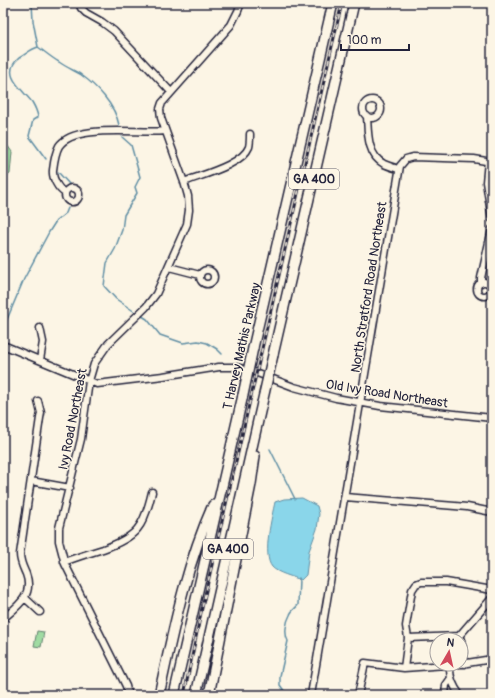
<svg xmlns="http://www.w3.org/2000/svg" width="495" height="698" font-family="Pangolin,sans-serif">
<rect width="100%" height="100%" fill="#fcf5e5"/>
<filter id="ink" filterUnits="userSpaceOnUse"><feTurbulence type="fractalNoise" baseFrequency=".025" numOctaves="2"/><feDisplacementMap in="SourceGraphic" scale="8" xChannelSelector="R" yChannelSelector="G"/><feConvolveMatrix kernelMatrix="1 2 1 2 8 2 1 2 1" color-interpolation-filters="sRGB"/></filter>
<g filter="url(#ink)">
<path fill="#a0dba2" stroke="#617e6e" d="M3 139 12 152 10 174 5 177H3Z
M37 631 44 632 41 647 34 646Z"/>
<path fill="#8ad6ea" stroke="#608ea4" d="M302 498 317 506 319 514 317 529 309 551 306 575 301 580C294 577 277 573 272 567 262 555 272 516 275 502L284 499Z"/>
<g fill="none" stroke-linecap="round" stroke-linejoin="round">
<path stroke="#608ea4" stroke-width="1.5" d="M32 3 33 21 38 47C45 52 52 58 59 62 66 67 73 70 80 74 97 86 115 105 119 125
M38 47C31 49 26 54 19 58 0 74 22 89 32 102 35 107 37 111 38 117L33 120 29 136 46 159
M122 137 131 145 140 177 135 187 137 193 124 215 122 230 115 249 107 263 104 286 116 299 135 312
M58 172 70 185
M142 316 147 319 160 335 183 343 198 341 207 343 217 349 222 354
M3 329 24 279 49 232 56 221 66 213 68 208
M270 449 295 499
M284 695 285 692 280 685V676L288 641C284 634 286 622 290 615 291 611 296 608 298 605L299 578"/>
<g stroke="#22223b" stroke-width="9">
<path id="minor" d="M79 3 81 8 86 13 102 22 114 31 171 92
M489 3 492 6
M363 109a9 9 0 1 1 18 0a9 9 0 1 1-18 0Z
M367 116C368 133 367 155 384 164 389 166 394 168 399 169
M488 161 486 182 492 219
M184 182C201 175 242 165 249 147 250 143 250 138 250 134
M65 195a7 7 0 1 1 14 0a7 7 0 1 1-14 0Z
M65 193C58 189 52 178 53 170 54 162 55 153 59 146 74 123 141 134 165 131
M169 267 200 275
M200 277a7 7 0 1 1 14 0a7 7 0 1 1-14 0Z
M477 289a7 7 0 1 1 14 0a7 7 0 1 1-14 0Z
M481 283V278L492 229
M3 345 97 384 163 376 219 367H235L252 371 294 387 336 398 380 406 492 418
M40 360 43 342 40 328
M31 481 70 488
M345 497 467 507 492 512
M64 562C77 557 90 553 103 549 137 537 144 527 152 492
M25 598 40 612
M4 618C18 606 34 595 26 574 23 567 20 562 20 554L40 418 41 413 38 401
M408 638 459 636 492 598
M461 640 465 664
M461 664 492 659
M450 665C449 676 453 686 460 695
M404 668 408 638 406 626 412 590 416 584 421 582H446L492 590
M128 695 126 686 65 564 59 541V528L81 439 89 381 94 364 108 344 146 307 156 294 187 224 189 210 188 196 184 182 161 118 160 109 162 103 231 25 238 11 241 3
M311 695 400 166 406 159 413 157 474 159 492 162
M358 695 365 663 404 668 460 664
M445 695 446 685 451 678"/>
</g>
<g stroke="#22223b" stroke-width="12">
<path id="highway" d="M253 348 333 3
M273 355 354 3
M159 695C173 631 186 565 213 505
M174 695 243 395
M196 695 262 403
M209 695 251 484 255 456"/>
</g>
<use href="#minor" stroke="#fcf5e5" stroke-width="6"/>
<use href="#highway" stroke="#fcf5e5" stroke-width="9"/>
<g stroke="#22223b" stroke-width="3">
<path id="rail" d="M184 695 202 608 342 3"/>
</g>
<use href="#rail" stroke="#fcf5e5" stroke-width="1.5" stroke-dasharray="4.5" stroke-linecap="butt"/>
<g stroke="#22223b" stroke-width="12" stroke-linecap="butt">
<path id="highway-bridge" d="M243 395 253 348
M262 403 273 355"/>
</g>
<use href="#highway-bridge" stroke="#fcf5e5" stroke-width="9"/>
</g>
</g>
<g text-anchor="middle" stroke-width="3" stroke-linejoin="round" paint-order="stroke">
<g fill="#fcf5e5" stroke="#63616e" stroke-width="1">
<rect x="289" y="169" width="50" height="20" rx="3"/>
<rect x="203" y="539" width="50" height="20" rx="3"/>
</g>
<g font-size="12" font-weight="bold" fill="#22223b">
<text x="314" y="183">GA 400</text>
<text x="228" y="553">GA 400</text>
</g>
<g font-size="13" fill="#22223b" stroke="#fcf5e5">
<text transform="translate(368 287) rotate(-81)" y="5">North Stratford Road Northeast</text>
<text transform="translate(241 346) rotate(-77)" y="5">T Harvey Mathis Parkway</text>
<text transform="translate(387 393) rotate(9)" y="5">Old Ivy Road Northeast</text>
<text transform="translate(72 419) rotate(-79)" y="5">Ivy Road Northeast</text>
</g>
</g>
<rect width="495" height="698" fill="none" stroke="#fcf5e5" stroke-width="16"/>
<rect x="8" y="8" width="479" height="682" fill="none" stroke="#22223b" stroke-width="1.5" filter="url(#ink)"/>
<g transform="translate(449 652) rotate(9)"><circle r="19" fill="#fcf5e5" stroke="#a5a1a1"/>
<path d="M0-3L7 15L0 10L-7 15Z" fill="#d1495b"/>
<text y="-6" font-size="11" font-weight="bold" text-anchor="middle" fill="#22223b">N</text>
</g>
<path d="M341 44v6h68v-6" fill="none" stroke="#22223b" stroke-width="2"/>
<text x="347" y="44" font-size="12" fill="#22223b" stroke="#fcf5e5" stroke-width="3" paint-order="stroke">100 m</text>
</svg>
